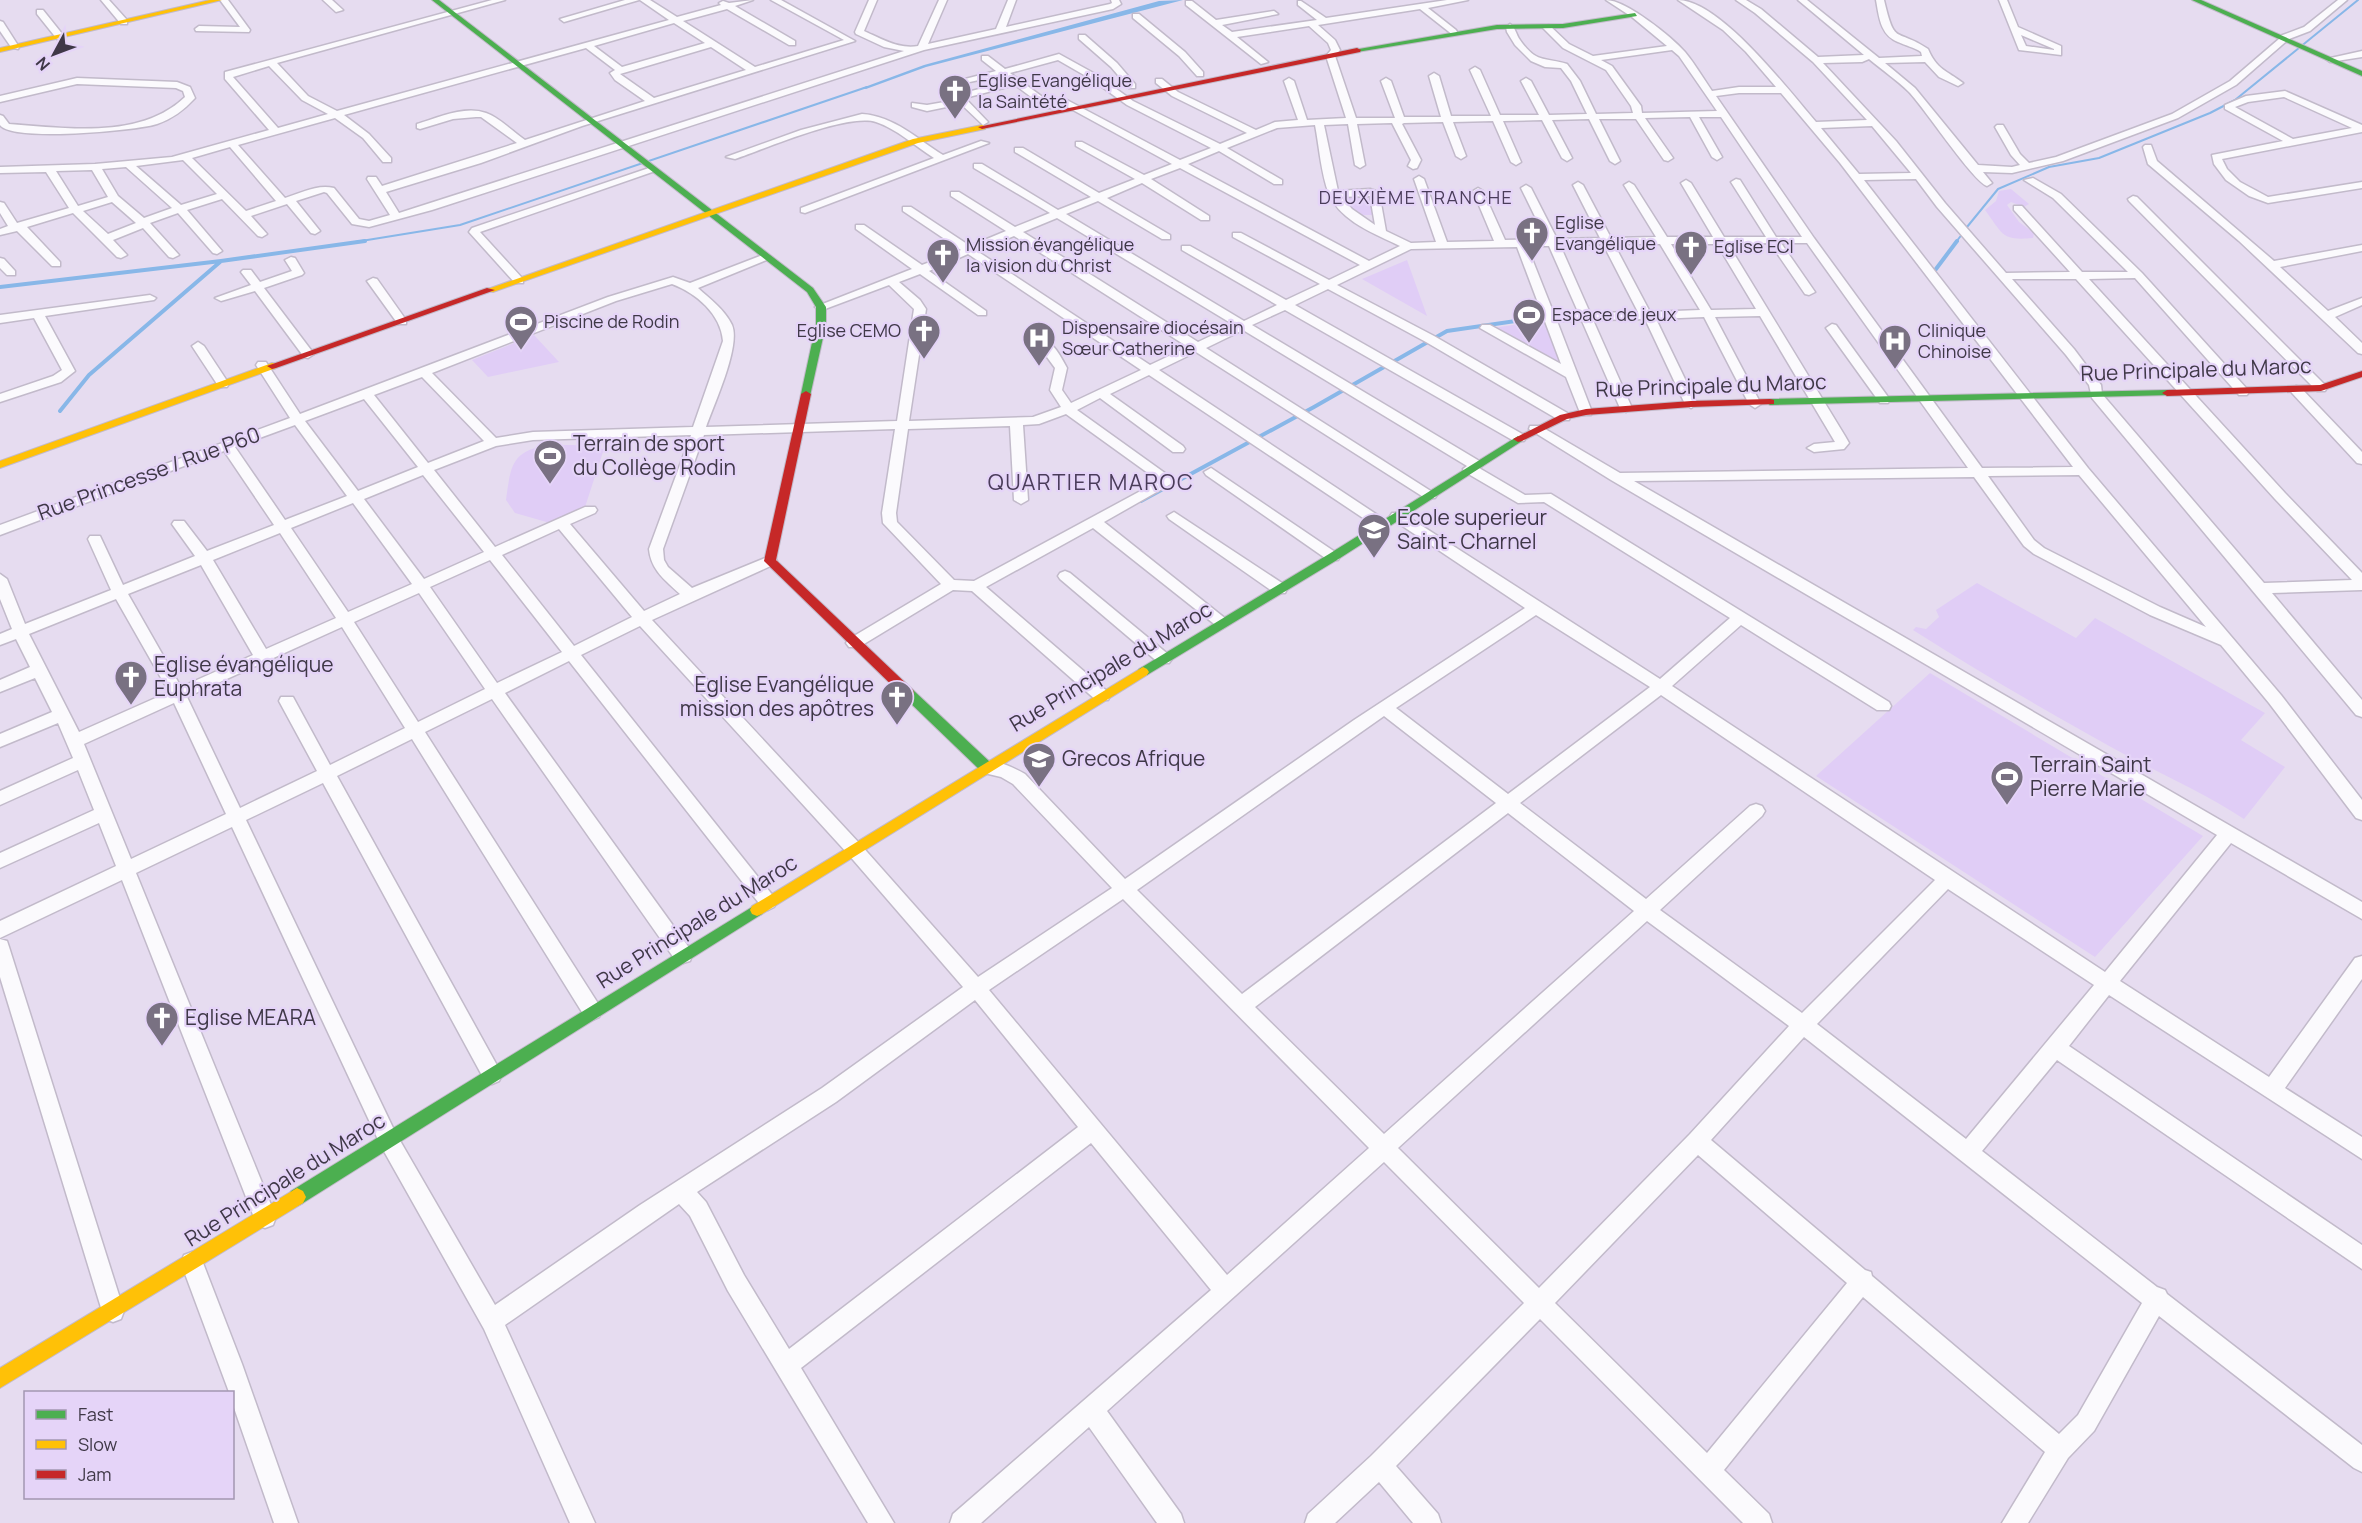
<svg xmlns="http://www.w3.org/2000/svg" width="2362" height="1523" font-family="Manrope,sans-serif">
<rect width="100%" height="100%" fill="#e6dcf0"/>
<path fill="#e0cdf6" d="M2011 189 2029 204 2024 207 2011 202 2007 205 2019 222 2034 233 2033 238C2001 241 2003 234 1985 210L1996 201 1999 191Z
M1362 194 1376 204 1375 215H1358L1337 199Z
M1407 260 1427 316 1362 279Z
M1545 320 1564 367 1493 328Z
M534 335 559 362 488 377 472 360Z
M549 445H574L604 449 585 507 550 523 515 513 506 500C511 465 511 451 549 445Z
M1977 583 2076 638 2095 618 2265 713 2241 740 2285 767 2244 819C2209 796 2172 779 2135 760 2060 719 1985 676 1913 630L1916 627 1926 629 1939 617 1936 610Z
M1930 673 2203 836 2095 957 1816 776Z"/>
<path fill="#88b7e8" d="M1183 0 926 67 866 89 862 88 924 65 1159 1Z"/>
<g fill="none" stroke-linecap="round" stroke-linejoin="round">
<path stroke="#88b7e8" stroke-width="2" d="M1967 227 1998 189 2049 167 2099 158 2210 113 2235 100 2358 0
M355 242 460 225 867 87
M1956 242 1963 233"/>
<path stroke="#88b7e8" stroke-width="4" d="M1936 269 1957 241
M0 287 221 261 365 241
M60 411 89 375 220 262
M1141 501 1314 407 1447 331 1543 317"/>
<g stroke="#c2baca" stroke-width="3">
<path id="street" d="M101 0H109L127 20V24H121Z
M220 0H228L250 30 249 32 196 31 195 29 199 26 240 27Z
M323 0H332L343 10 336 12Z
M492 0H505L277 63 308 96 337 111 669 20 640 0H650L677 17 721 5 719 3 723 1 729 3 753 0 735 6 795 41V45H789L727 9 683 21 755 67 844 40 771 0H781L855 41 582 126 481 163 386 192 399 213 904 51 884 47 856 34 855 32 869 0H877L864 31C880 38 900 50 918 46L939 0H947L928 44 996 29 1008 0H1016L1006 27 1110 4 1112 3 1111 0H1119L1121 4 1113 9 924 50 432 210 369 227 352 224 327 193 324 192 296 201 320 231 315 234 311 233 287 204 251 216 267 234 262 237 258 236 222 199 187 210 222 251 217 254 213 253 178 213 150 223 179 255 173 258 169 257 143 228 113 240 127 255 121 258 117 257 73 213 27 227 60 262V266H52L17 231 0 235V229L8 226 0 213V202L4 203 17 223 69 208 46 172 0 173V167L95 164 172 157 269 130 225 79V72ZM674 23 705 43 622 67 594 46ZM711 47 746 70 654 98 620 74ZM586 48 615 70 610 73 615 80 645 101 525 140C513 132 500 118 486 113 465 105 437 118 417 124V128L420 129 453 119 476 117H481L517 143 382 186 376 177H368L367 179 390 215 369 221 359 219 334 188C317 184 301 193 285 198L238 145 335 118 363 138 383 162H391V158L369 134 344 115ZM269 66 302 100 328 114 278 128 233 77ZM230 147 276 201 246 211 192 158ZM183 160 217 194 181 205 136 166ZM126 167 172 208 144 218 118 196 102 169ZM92 170 108 197 78 206 56 171ZM112 202 136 223 108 234 83 211Z
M625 0H639L564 22 560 19Z
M1447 0H1468L1428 8 1456 30 1457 32 1453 35 1420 9 1318 25 1335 40 1340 50 1335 56 1356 118H1395L1381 81 1386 78 1391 81 1404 117H1441L1429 76 1434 73 1439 76 1451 116H1491L1470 70 1475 67 1480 70 1500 115H1539L1521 81 1526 78 1531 81 1549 115 1587 114 1571 81 1561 68 1545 67 1531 61 1515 45 1507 32 1506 27 1510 24C1516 28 1516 35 1520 40 1537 64 1544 57 1567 64L1580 81 1596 114 1633 113 1631 106 1606 70 1563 48 1542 27 1549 25 1569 44 1593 56 1667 46 1632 17 1606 0C1626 0 1672 37 1685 52 1695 64 1703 78 1712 91L1739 87H1776L1746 52 1723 30 1678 0C1720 0 1789 91 1816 122L1867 120 1813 62 1755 13 1736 0H1746L1761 9 1818 57 1864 55 1798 0H1807L1879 58 1922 56 1921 52C1914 47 1906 46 1898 42 1880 35 1879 16 1876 0H1884C1895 47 1895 27 1928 49 1937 70 1946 70 1963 83L1958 86 1939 77 1925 62 1885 63 1915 88 1978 165 2012 167 2020 165 2011 155 1995 127 1997 125H2003L2020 154 2029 163 2056 157 2172 114 2230 81 2279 39 2280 36 2304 27 2338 0H2347L2310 31 2289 39 2236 85 2178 118 2063 161 2012 173 1983 172 1992 183 1987 186C1972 180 1926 110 1909 92 1897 80 1882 70 1869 59L1862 62 1823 63 1896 141 1945 203 2006 273 2070 272 2014 210V206H2022L2082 272H2128L2053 198 2024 180 2033 178 2061 194 2142 273 2247 389 2249 392 2247 395H2239L2135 278 2089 279 2285 493 2362 573V590L2272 593 2362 700V717L2356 715 2092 398 2089 385 2066 355 1937 207 1916 179 1864 180 2088 468 2281 695 2362 800V820L2356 818 2269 703 2221 645 2150 615 2034 554 2024 546 1974 477 1634 481 2362 902V919L2231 843 2120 981 2269 1077 2355 958 2362 956V979L2285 1088 2362 1137V1159L2109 995 2069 1046 2362 1245V1269L2057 1060 1982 1151 2157 1287 2165 1290 2167 1294 2362 1445V1472L2354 1468 2159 1316 2094 1431 2068 1458 2028 1523H2002L2045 1452 1863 1297 1724 1470 1769 1514 1772 1523H1743L1540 1319 1396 1466 1438 1514 1441 1523H1413L1379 1482 1335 1523H1305L1308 1514 1371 1456 1524 1303 1384 1162 1107 1411 1181 1514 1184 1523H1157L1089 1427 981 1523H950L953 1514 1211 1290 1091 1143 801 1368 894 1523H868L728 1291 690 1216 679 1204 505 1325 595 1523H570L484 1329 381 1146 232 827 136 873 276 1217 273 1225 265 1228 257 1225 122 880 0 938V921L116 866 99 823 0 868V853L94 810 78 770 0 805V791L73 758 58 723 0 747V734L52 712 35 678 0 692V680L30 667 16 639 0 645V634L12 629 0 599V574L7 579 25 624 111 590 88 539 90 536H100L123 585 195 556 172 524 174 521H184L207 551 274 525 224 451 0 535V525L290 418 256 365 258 362H266L300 414 608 297 673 277 690 283 765 254 771 257 769 259 698 288C710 299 725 310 732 325 741 346 714 404 706 427L897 421 914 309 889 285 825 309 821 310 815 307 912 269 856 229V225H864L922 265 961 250 903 211V207H911L970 246 1006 231 951 196V192H959L1015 227 1050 213 974 168V164H982L1058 210 1091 197 1015 152V148H1023L1099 193 1135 179 1076 146V142H1082L1144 175 1172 164 1062 104 1060 102 1065 99 1180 160 1211 148 1127 105 1091 79 1058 60 1010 73 1052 104V108H1046L1015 85 965 98 988 122 983 125 961 104 927 111 912 107V103L927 105 956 100V95L1010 81 1002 75 965 83V79L996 71 982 60V56H988L1005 69 1059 54 1097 75 1133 101 1220 144 1247 133 1172 96 1156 83V79H1162L1178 92 1256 130 1275 122 1298 120 1284 81 1289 78 1294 81 1307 120 1346 118 1326 56 1331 50 1328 43 1309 26 1237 37 1268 62 1261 64 1186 5V1H1192L1216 20 1274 11 1278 14 1222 25 1232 32 1317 20 1298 5V1H1301L1326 18ZM1672 50 1679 56 1717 111 1642 113 1641 106 1612 66 1601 60ZM1739 93H1781L1840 163 2073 467 1982 468 1814 238 1716 96ZM1690 117 1712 157 1717 160 1722 157 1699 117H1721L1802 237H1776L1740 180 1736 179 1731 182 1766 237H1724L1691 183 1686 180 1681 183 1713 237H1667L1634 185 1629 182 1624 185 1656 237 1611 238 1583 185 1578 182 1573 185 1600 238 1557 239 1531 188 1526 185 1521 188 1546 239 1505 240 1483 191 1478 188 1473 191 1494 241 1447 242 1424 179 1419 176 1414 179 1436 242 1411 243 1386 231 1379 192 1370 189 1338 191 1324 125 1348 124 1355 165 1360 168 1365 165 1357 124 1392 123 1411 160 1408 166 1413 169 1417 168 1421 160 1402 124 1404 123 1443 122 1456 156 1461 159 1466 156 1453 122 1493 121 1511 162 1516 165 1521 162 1503 121 1542 120 1562 158 1567 161 1572 158 1552 120 1589 119 1610 161 1615 164 1620 161 1599 119H1636L1664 160 1668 161 1673 158 1645 118ZM1315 125C1319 145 1321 175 1329 194 1341 222 1376 234 1400 246L1369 261 1188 164 1219 151 1274 184H1282V180L1227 148 1277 128ZM1872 126 1911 173 1859 174 1821 128ZM1180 168 1360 265 1329 280 1241 233H1233V237L1320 284 1286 300 1190 246H1182V250L1277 305 1244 321 1066 214 1098 201 1162 239H1170V235L1107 198 1142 183 1201 220H1209V216L1151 179ZM1370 196 1375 225 1352 209 1341 197ZM1057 218 1234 325 1198 342 1023 232ZM1014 236 1188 347 1150 365 977 251ZM1770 243 1805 294 1809 295 1815 292 1781 243H1807L1968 468 1620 473 1540 426H1530L1529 429 1611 480 2217 835 2105 972 1672 686 1741 625 1877 710H1889L1891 706 1889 702 1551 494 1525 495 1479 468 1483 465 1481 462 1252 325 1285 310 1514 441H1524L1526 438 1524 435 1295 305 1328 289 1426 342 1559 420H1569L1570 417 1569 414 1434 336 1337 285 1411 249 1517 247 1561 364 1490 325H1482L1480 328 1566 377 1581 415H1591L1592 412 1557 321H1582L1620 408 1626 412 1632 408 1593 320 1645 319 1685 404 1691 408 1697 404 1656 319 1704 317 1749 404 1755 408 1761 404 1715 317 1760 316 1835 442 1814 444 1807 448 1814 452 1844 449 1849 443 1845 436 1728 244ZM1603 244 1638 312 1590 313 1560 245ZM1614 244H1660L1700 310 1650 312ZM1671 244H1717L1756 309 1711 310ZM1527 246H1549L1579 314H1554ZM968 254 1141 370 1071 403 1062 390 1067 368C1061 357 1054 343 1042 338L1036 342 1055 368 1050 390 1061 407 1033 417 909 421 926 309 920 300 899 282 920 274 978 315H986V311L929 271ZM2012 279H2076L2275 499 2352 580 2264 583 2102 394 2101 385 2074 349ZM672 284C696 293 721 314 723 341L693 427 533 432 496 438 432 373 616 301ZM1243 330 1467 466 1463 469 1465 472 1518 503 1544 502 1730 618 1660 679 1402 513H1392L1390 516 1392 519 1525 608 1354 720 1125 879 1025 774C1012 767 995 758 980 762L978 767 980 772 1001 777 1013 784 1112 888 978 977 860 844 652 620 775 564 777 561 775 558H765L692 588 668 567 664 560 663 549 704 435 895 429 882 513 883 523 941 584 849 639 846 643 849 647H859L953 590 972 591 1096 700H1108L1110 696 1108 692 986 587 1093 528 1218 627 1223 628 1231 623 1104 522 1176 481 1077 410 1100 398 1173 452H1183L1185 449 1183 446 1110 394 1149 375 1378 528H1388L1390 525 1388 522 1159 370 1196 352 1425 498H1435L1437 495 1206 348ZM422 377 484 441 428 463 374 395ZM364 399 418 467 358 491 305 421ZM1066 414 1159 481 974 581 954 580 897 522 896 513 908 429 1010 426 1014 500 1021 504 1028 500 1023 425 1039 424ZM295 425 347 496 285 520 235 447ZM691 435 649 549C651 570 665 580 680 594L644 611 570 524 595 513 597 510 595 507H585L495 547 434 470 496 446 533 440ZM423 475 484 552 424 579 364 499ZM2079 475 2206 627 2160 607 2044 548 2034 540 1988 476ZM353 503 412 584 348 612 291 528ZM559 529 632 617 574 646 502 555ZM280 533 336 618 266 649 213 560ZM490 560 562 652 497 683 430 587ZM201 565 253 655 181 687 128 594ZM419 593 485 689 418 722 354 622ZM116 599 169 692 79 732 29 634ZM1536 615 1650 687 1508 794 1396 708ZM640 626 848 854 963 987 822 1088 640 1205 495 1305 395 1132 246 820 323 783 485 1081 492 1084 499 1081 502 1075 499 1069 337 776 412 739 585 1017 592 1020 599 1017 602 1011 599 1005 425 732 492 699 676 961 683 963 690 961 692 955 690 949 505 693 569 661 762 907 768 910 774 907 777 902 774 897 581 655ZM342 627 405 728 330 765 293 697H281L279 701 317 771 240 808 187 697ZM1661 695 1935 880 1802 1013 1660 910 1762 816 1765 811 1762 806 1756 804 1750 806 1646 899 1520 803ZM174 703 226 814 131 859 84 744ZM1384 716 1496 803 1242 994 1137 890ZM1508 813 1634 911 1384 1134 1255 1007ZM1948 889 2094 985 1966 1139 1817 1024ZM1123 899 1369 1148 1227 1275 989 990ZM1647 921 1789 1026 1690 1134 1539 1288 1398 1148ZM975 1000 1078 1127 789 1349 744 1275 706 1202 697 1192 836 1102ZM1804 1037 2142 1303 2078 1415 2059 1434 1872 1276 1871 1272 1865 1270 1711 1140ZM1698 1155 1847 1283 1707 1453 1555 1303Z
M1999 0H2007L2018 27 2061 46V55L2019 50ZM2021 35 2054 49V50L2026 46Z
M37 10H43L63 35V39H57L37 14Z
M1133 14H1139L1185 52 1203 72V76H1197L1179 56 1133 18Z
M0 21 3 22 19 47 18 49 11 47 0 31Z
M1079 35H1085L1117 63 1135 84V88H1129L1111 67 1079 39Z
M2362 51V57L2330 62 2326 59Z
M77 78 177 82 190 87 195 98C184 110 172 119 157 124 135 131 11 142 0 125V115L3 116 9 124C66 128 140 140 185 97L183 91 176 88 77 84 0 102V96Z
M2285 91 2362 125V132L2222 159 2227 169 2240 182 2268 197 2362 182V188L2268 203 2249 196 2226 180 2214 164 2212 155 2283 141 2225 109V105L2246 96ZM2284 97 2352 128 2293 139 2235 107 2248 102Z
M862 114C894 116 917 139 943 155L981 141 989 143 805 213 801 212V208L934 158C915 146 897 129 876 122 847 113 765 149 735 159L726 157 801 130Z
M2145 145H2151L2157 161 2274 261 2362 245V251L2280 267 2328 311 2362 298V305L2335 317 2362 343V354L2358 353 2239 241 2148 164 2143 147Z
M649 168 658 170 480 232 523 279V283H515L469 232 472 228Z
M2133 196 2137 197 2325 385 2327 388 2325 391H2317L2129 201 2128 199Z
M291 257 295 258 304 273 302 275 264 288 314 354 308 358 304 357 255 291 221 301 215 298 251 285 241 272 243 270H251L260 282 292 271 285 260Z
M0 258 4 259 15 271V275H7L0 268Z
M373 278 377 279 406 320V324H398L367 281Z
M150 295 156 298 154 300 45 316 75 371 61 382 0 402V394L53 376 62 370 34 318 0 323V315Z
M1832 324 1836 325 1888 397 1890 400 1888 403H1880L1826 328Z
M198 342 204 346 229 384 227 387H219L217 384 192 346Z
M2296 386 2300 387 2362 452V464L2357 463 2292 393 2290 390Z
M1211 468 1338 554 1340 557 1338 560H1328L1206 475 1204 472Z
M1174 512 1285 585 1287 589 1285 593H1275L1169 519 1167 516Z
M1065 571 1070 573 1169 655 1172 659 1169 663H1159L1060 579 1058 576 1060 573Z
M0 939 7 941 9 947 124 1311 121 1319 113 1322 105 1319 102 1311 0 977Z
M192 1252 200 1255 203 1263 242 1364 298 1523H274L232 1402V1392H229L181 1263 184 1255Z"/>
</g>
<g stroke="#c2baca" stroke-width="2">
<path id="fast" d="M432 0H439L813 288 826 307V324L810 396H802L801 394 816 324V307L807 292Z
M2192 0H2201L2362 71V76Z
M1635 13 1637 16 1563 28 1497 29 1357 52 1353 50 1497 25 1563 24Z
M2167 390 2172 393 2171 395 1770 405 1765 402 1770 399Z
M1518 436 1523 439 1522 441 1337 560 1147 675H1139L1137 672 1139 669 1329 554Z
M908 688 913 690 991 763 993 767 991 771H981L903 696 902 693Z
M757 904 762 906 764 910 762 914 303 1203 297 1206 291 1203 288 1197 291 1191Z"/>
</g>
<g stroke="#c2baca" stroke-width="2">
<path id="slow" d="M210 0H222L0 52V48Z
M982 125 986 127 985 129 918 143 493 292 485 290 913 139Z
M272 363 276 364V368L0 468V461Z
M1143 667 1147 669 1149 672 1147 675 762 914 757 916 752 914 750 910 752 906Z
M297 1188 303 1191 306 1197 303 1203 0 1388V1368Z"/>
</g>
<g stroke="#c2baca" stroke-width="2">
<path id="jam" d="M1357 48 1361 50 1360 52 982 129 978 127Z
M487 288 495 290 276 368 272 369 267 366Z
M2362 371V377L2321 391 2167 396 2162 393 2167 390 2320 385Z
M806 391 811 394 776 560 913 690 914 693 913 696H903L764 561 801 394Z
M1770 399 1774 400V404L1691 407 1586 415 1567 419 1522 441 1518 442 1513 439 1560 415 1586 409 1691 401Z"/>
</g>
<use href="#street" fill="#fbfafd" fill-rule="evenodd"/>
<use href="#fast" fill="#4caf50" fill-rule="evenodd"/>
<use href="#slow" fill="#ffc107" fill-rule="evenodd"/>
<use href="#jam" fill="#c62828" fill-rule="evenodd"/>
</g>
<defs>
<g id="church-pin" transform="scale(1.725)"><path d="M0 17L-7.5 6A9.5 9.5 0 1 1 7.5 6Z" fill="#797182" stroke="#e5d4f8"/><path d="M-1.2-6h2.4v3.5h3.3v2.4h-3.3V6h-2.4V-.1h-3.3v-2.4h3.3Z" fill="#fff"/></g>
<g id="stadium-pin" transform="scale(1.725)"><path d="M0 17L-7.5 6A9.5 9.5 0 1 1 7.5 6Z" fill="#797182" stroke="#e5d4f8"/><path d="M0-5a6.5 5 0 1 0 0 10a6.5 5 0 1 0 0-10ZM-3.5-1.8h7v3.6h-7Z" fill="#fff"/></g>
<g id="hospital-pin" transform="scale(1.725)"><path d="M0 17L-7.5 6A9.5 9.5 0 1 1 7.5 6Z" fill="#797182" stroke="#e5d4f8"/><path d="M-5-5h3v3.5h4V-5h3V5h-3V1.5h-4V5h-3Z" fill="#fff"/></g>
<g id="university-pin" transform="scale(1.725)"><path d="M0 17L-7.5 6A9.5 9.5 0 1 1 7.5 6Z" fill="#797182" stroke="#e5d4f8"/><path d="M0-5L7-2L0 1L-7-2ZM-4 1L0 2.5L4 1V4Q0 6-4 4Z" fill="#fff"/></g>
</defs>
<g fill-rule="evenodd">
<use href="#church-pin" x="955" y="91"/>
<use href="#church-pin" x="1532" y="233"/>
<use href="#church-pin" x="1691" y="247"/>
<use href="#church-pin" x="943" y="255"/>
<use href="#stadium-pin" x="1529" y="315"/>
<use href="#stadium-pin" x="521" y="322"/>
<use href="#church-pin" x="924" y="331"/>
<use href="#hospital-pin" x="1039" y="338"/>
<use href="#hospital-pin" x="1895" y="341"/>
<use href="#stadium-pin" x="550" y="456"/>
<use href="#university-pin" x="1374" y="530"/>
<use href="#church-pin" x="131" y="677"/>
<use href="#church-pin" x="897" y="697"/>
<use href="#university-pin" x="1039" y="759"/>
<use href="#stadium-pin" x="2007" y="777"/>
<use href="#church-pin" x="162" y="1018"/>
</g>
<g text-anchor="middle" stroke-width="4.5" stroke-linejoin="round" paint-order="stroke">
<g font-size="18" fill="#3f3847" stroke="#e5d4f8" text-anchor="start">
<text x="978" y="87">Eglise Evangélique<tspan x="978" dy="21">la Saintété</tspan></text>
<text x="1555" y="229">Eglise<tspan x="1555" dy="21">Evangélique</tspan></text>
<text x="966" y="251">Mission évangélique<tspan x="966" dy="21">la vision du Christ</tspan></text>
<text x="1714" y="253">Eglise ECI</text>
<text x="1552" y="321">Espace de jeux</text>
<text x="544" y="328">Piscine de Rodin</text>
<text x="1062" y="334">Dispensaire diocésain<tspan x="1062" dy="21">Sœur Catherine</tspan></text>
<text x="901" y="337" text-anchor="end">Eglise CEMO</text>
<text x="1918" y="337">Clinique<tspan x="1918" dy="21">Chinoise</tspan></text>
</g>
<g font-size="18" letter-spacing="1.5" fill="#4a3c5a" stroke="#e5d4f8">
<text x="1416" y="204">DEUXIÈME TRANCHE</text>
</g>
<g font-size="21" fill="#3f3847" stroke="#e5d4f8">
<text transform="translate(2196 370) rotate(-2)" y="7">Rue Principale du Maroc</text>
<text transform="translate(1711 386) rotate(-2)" y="7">Rue Principale du Maroc</text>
<text transform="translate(149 474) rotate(-20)" y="7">Rue Princesse / Rue P60</text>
<text transform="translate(1111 667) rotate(-31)" y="7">Rue Principale du Maroc</text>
<text transform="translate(697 922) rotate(-32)" y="7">Rue Principale du Maroc</text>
<text transform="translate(285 1180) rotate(-32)" y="7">Rue Principale du Maroc</text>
</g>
<g font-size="21" fill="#3f3847" stroke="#e5d4f8" text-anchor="start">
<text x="573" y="451">Terrain de sport<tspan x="573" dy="24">du Collège Rodin</tspan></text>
<text x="1397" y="525">Ecole superieur<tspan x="1397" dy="24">Saint- Charnel</tspan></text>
<text x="154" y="672">Eglise évangélique<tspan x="154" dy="24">Euphrata</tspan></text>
<text x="874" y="692" text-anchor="end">Eglise Evangélique<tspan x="874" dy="24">mission des apôtres</tspan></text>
<text x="1062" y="766">Grecos Afrique</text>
<text x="2030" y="772">Terrain Saint<tspan x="2030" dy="24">Pierre Marie</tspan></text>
<text x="185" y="1025">Eglise MEARA</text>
</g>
<g font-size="22" letter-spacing="1.5" fill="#4a3c5a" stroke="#e5d4f8">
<text x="1091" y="490">QUARTIER MAROC</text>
</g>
</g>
<rect x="24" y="1391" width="210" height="108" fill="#e5d4f8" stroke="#a396b1" stroke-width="1.5"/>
<rect x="36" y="1410" width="30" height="9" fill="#4caf50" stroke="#a396b1" stroke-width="1.5"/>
<text x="78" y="1421" font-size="18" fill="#3f3847">Fast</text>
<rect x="36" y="1440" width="30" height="9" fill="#ffc107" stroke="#a396b1" stroke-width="1.5"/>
<text x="78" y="1451" font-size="18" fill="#3f3847">Slow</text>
<rect x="36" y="1470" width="30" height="9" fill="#c62828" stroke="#a396b1" stroke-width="1.5"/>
<text x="78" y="1481" font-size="18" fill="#3f3847">Jam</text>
<g transform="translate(54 54) rotate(229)" stroke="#e5d4f8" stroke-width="4.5" paint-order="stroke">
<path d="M0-4.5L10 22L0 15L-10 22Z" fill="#3f3847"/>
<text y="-9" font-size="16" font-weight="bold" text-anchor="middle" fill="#3f3847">N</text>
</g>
</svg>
